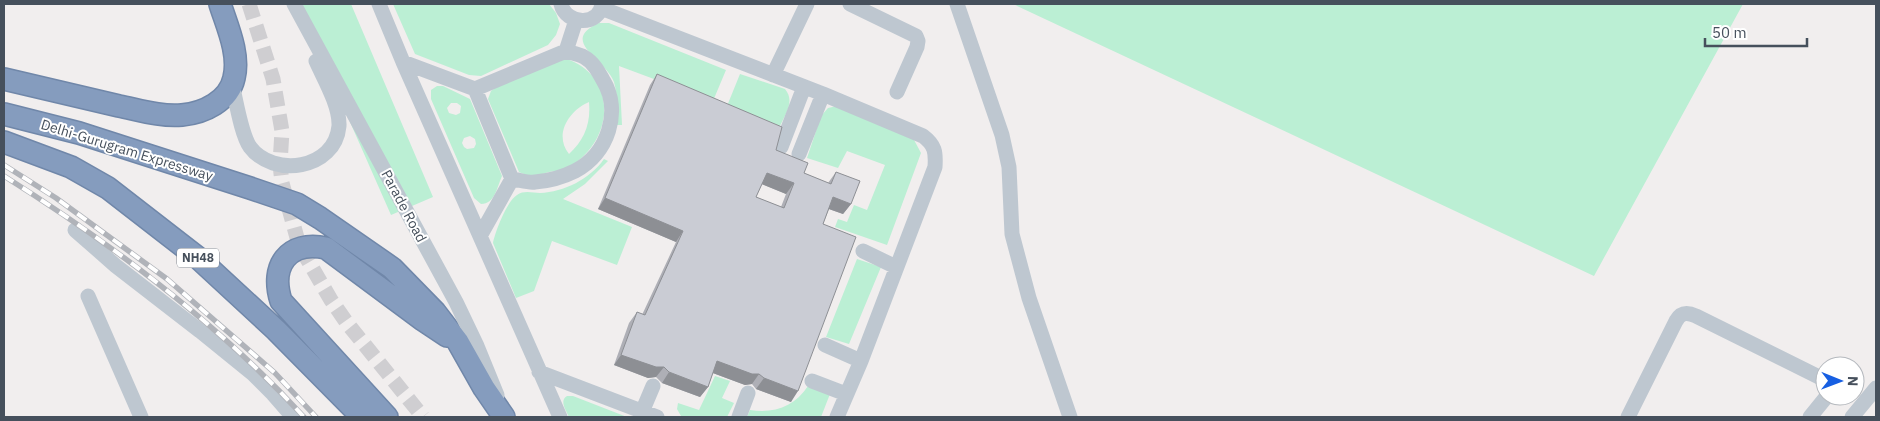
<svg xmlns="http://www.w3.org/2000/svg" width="1880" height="421" font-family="'IBM Plex Sans',sans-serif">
<rect width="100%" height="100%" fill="#f1eeee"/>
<path fill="#bbefd4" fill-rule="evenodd" d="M298 4H351L433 197 391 215Z
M393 4H549L556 13 560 24 556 35 548 45 481 76 469 75 415 54Z
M1013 4H1743L1594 276Z
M599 23H609L726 70 713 101 619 66 622 125H617C617 111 618 96 614 82 606 59 558 41 599 23Z
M564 58C618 75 615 138 571 166 565 170 556 171 549 172 535 176 533 178 519 172L488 99 491 91 495 88ZM589 102C591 124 584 140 569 154 553 134 570 110 589 102Z
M740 74 785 89C795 101 786 113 780 126L727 106Z
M437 86H443L470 99 502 176C497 187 495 204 481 204L474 198 431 99V90ZM451 103H457L461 106 460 113 456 115 449 113 447 108ZM470 136 475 139 476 144 474 148 467 149 464 147 462 143 464 138Z
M837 106 913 138 921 153 887 245 835 227 838 219 847 222 854 205 867 210 885 165 847 151 838 168 807 158 821 116 828 108Z
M604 159 608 161 585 184 563 199 632 227 617 265 552 241 534 291 516 298 493 243C495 232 507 201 517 195 524 190 533 193 540 193 564 192 590 179 604 159Z
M857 259 881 267 849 344 826 337Z
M715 376 730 381 722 398 734 403 727 417 681 416 677 409 678 403 699 410Z
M808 386 830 394 821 417H747L750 410C774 414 795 406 808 386Z
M567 396H573L627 417H569C566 410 559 401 567 396Z"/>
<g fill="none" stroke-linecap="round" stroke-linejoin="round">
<path stroke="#cfced1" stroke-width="15" stroke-dasharray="15 8" stroke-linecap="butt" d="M249 4 273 79 282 131 280 164 282 183 299 245 331 300 347 323 423 417"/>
<g stroke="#7087a9" stroke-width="24">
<path id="highway" d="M4 79C42 88 80 97 119 106 139 110 161 117 182 115 204 113 229 101 234 78 240 54 227 26 220 4
M4 114 79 133 250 188 297 204 320 218 392 268 435 312 458 342 484 388 504 417
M4 142 71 167 108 188 197 257 276 330 362 417
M387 417 281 301C270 266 288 240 326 248L423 320 447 336"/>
</g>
<path stroke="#bec7d0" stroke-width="15" d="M294 4 456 302 477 346 497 395
M379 4 403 62 560 417
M561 4C566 25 599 27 602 4
M850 4 916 36 918 41 917 47 897 92
M957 4 1002 135 1009 167 1012 234 1029 298 1070 417
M601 8 823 94 923 136C935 145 936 152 935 167L861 361 837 417
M566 51C571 53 579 54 584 57 593 62 598 71 603 80 622 111 608 154 575 171 563 177 549 181 535 182 528 183 520 180 512 179L475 89 566 51 576 20
M403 62 475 89
M773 75 807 4
M232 84C236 100 241 134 250 147 273 178 335 170 339 126 340 106 324 79 316 61
M781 147 804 87
M799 154 823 94
M75 230 116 266 200 331 253 374 273 394 293 417
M480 236 512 179
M863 251 896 267
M88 296 141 417
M825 345 861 361
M539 372 657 417
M812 381 846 394
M642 412 653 386
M739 417 748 393
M1628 417 1676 321C1681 312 1687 312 1696 316L1825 380
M1810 417 1827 396
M1852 417 1876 388"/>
<use href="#highway" stroke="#859cbe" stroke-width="21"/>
<g stroke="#b0b3b9" stroke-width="5.5">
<path id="rail" d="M4 165 56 198 167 279 275 373 316 417
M4 176C112 244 218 323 304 417"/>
</g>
<use href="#rail" stroke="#fff" stroke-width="4" stroke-dasharray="11" stroke-linecap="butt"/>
</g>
<path fill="#aeafb6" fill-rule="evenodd" d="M657 74 776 150 804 173 828 183 836 172 851 204 843 214 829 209 823 224 791 402 756 389 752 384 745 385 713 373 708 387 700 397 662 383 656 377 648 378 614 365 629 323 637 312 642 315 676 242 598 209 650 85ZM762 184 786 194 781 207 756 197Z"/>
<path fill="#8d8f94" d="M767 173 794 183 786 194 759 183Z
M833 197 851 204 843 214 826 208Z
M605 198 683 231 676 242 598 209Z
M621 355 664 367 656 377 648 378 614 365Z
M717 361 759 374 752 384 745 385 710 372Z
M669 372 708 387 700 397 662 383Z
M764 378 798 391 791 402 756 389Z"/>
<path fill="#caccd4" stroke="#8d8f94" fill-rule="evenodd" d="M657 74 782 127 776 150 808 163 804 173 831 184 836 172 860 181 851 204 833 197 823 224 856 237 798 391 764 378 759 374H752L717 361 708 387 669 372 664 367H656L621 355 637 312 645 315 683 231 605 198ZM767 173 794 183 784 208 756 197Z"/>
<g text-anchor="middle" stroke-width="4" stroke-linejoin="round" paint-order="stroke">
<rect fill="#fff" stroke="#7e848d" stroke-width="1" x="177" y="248.5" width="42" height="19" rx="4"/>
<g font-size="12" font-weight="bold" fill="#46505c">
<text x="198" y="262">NH48</text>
</g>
<g font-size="14" fill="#46505c" stroke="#fff">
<text transform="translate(127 150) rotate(17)" y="5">Delhi-Gurugram Expressway</text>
<text transform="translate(404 206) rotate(62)" y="5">Parade Road</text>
</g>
</g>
<rect width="1880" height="421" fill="none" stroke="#46505c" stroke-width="10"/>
<g transform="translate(1840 381) rotate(91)"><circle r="24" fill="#ffffff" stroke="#b5b9be"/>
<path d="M0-4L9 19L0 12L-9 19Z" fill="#175fe2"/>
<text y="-8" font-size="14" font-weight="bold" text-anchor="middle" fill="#46505c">N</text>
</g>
<path d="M1705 38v8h102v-8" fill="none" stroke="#46505c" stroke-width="2.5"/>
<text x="1712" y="38" font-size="15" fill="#46505c" stroke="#ffffff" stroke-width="4" paint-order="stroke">50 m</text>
</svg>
